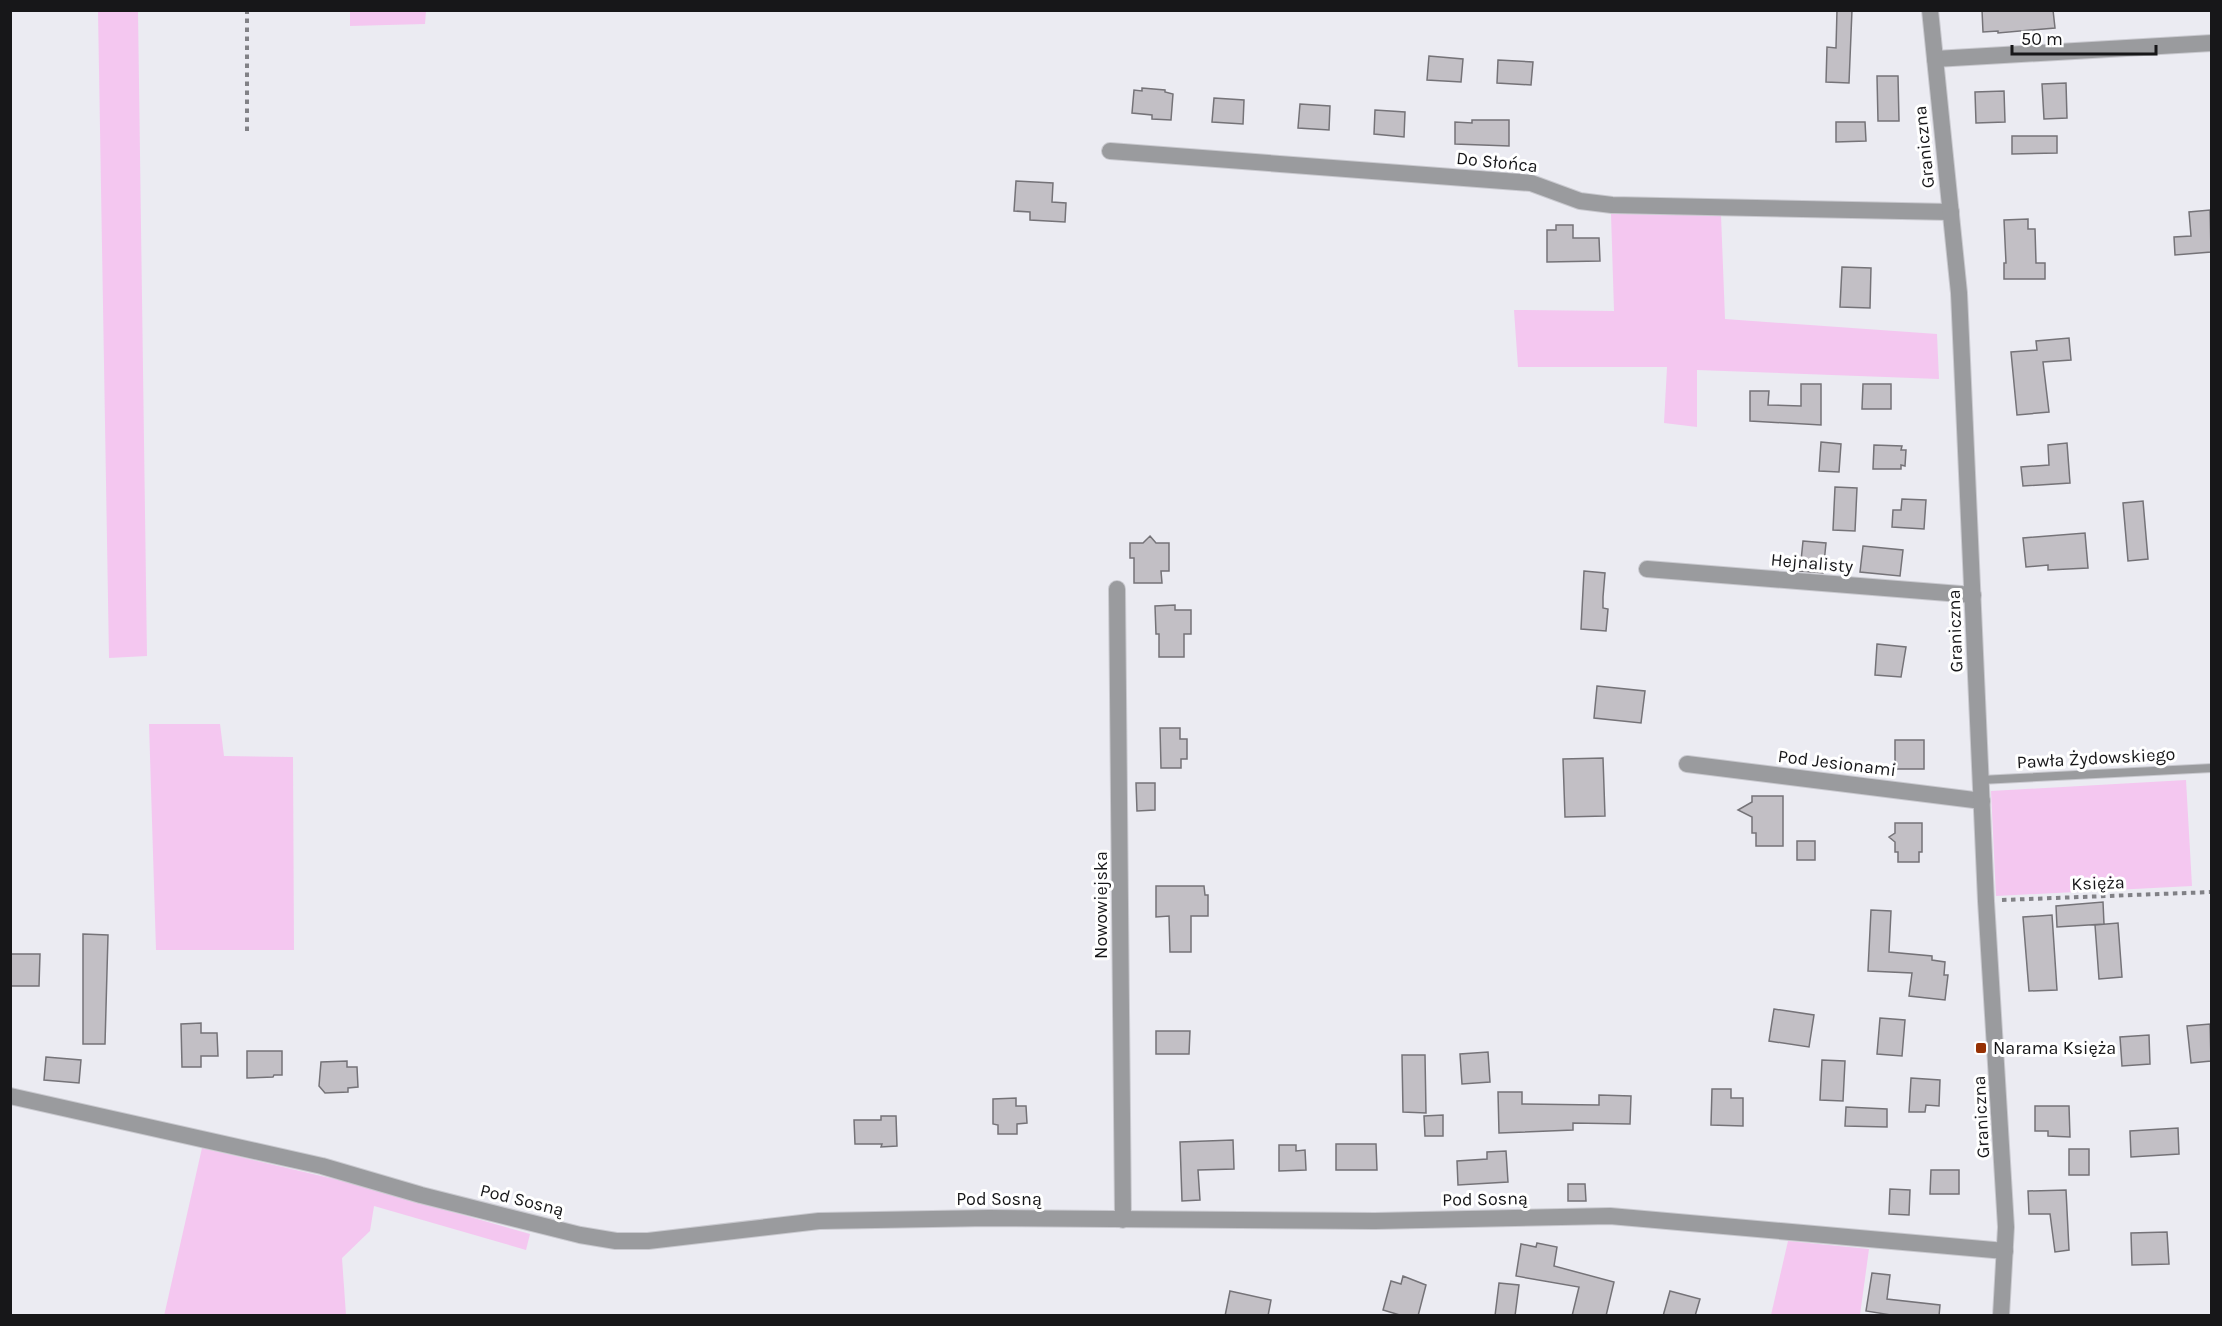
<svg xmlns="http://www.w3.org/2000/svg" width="2222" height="1326" font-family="Karla,sans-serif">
<rect width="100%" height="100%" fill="#ebebf2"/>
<path fill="#f4c7f0" d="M98 11H138L147 656 109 658Z
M350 11H426L425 24 350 26Z
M1611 214 1721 215 1725 319 1937 334 1939 379 1697 370V427L1664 423 1667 367H1518L1514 310 1614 311Z
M149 724H220L224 756 293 757 294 950H156Z
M2186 780 2192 886 1996 896 1991 791Z
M202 1148 347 1182 530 1234 526 1250 374 1206 370 1231 342 1258 346 1315 164 1316Z
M1788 1241 1869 1249 1860 1315H1771Z"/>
<path fill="#c2bfc5" stroke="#757378" stroke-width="1.5" d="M1837 10H1852L1849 83 1826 82 1827 47 1836 48Z
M1982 10H2053L2055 28 1998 33V31L1983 32Z
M1429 56 1463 59 1461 82 1427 80Z
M1498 60 1533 62 1531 85 1497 83Z
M1877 76H1898L1899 121H1878Z
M2066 83 2067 118 2044 119 2042 84Z
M1142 88 1165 90V92L1173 94 1171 120 1152 119V115L1132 113 1134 90 1142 91Z
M2004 91 2005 122 1976 123 1975 92Z
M1214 98 1244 100 1243 124 1212 122Z
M1300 104 1330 106 1329 130 1298 128Z
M1375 110 1405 112 1404 137 1374 134Z
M1472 120H1509V146L1455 144V122L1472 123Z
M1836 122H1865L1866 141 1836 142Z
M2012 136H2057V153L2012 154Z
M1016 181 1053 183 1052 202 1066 203 1065 222 1030 220V212L1014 211Z
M2210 210 2211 252 2175 255 2174 237 2191 236 2189 212Z
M2028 219V229H2035L2036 263H2045V279H2004V263H2006L2004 220Z
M1556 225H1573V238H1599L1600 261 1547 262V230H1556Z
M1842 267 1871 268 1870 308 1840 307Z
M2069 338 2071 360 2043 362 2049 412 2017 415 2011 352 2037 350 2036 341Z
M1801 384H1821V425L1750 421V391H1769L1768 405 1801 406Z
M1863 384H1891V409H1862Z
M1821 442 1841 444 1839 472 1819 471Z
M2067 443 2070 483 2023 486 2021 467 2049 465 2048 445Z
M1874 445 1902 446 1901 450H1906L1905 466 1901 465V469H1873Z
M1835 487 1857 488 1855 531 1833 530Z
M1902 499 1926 500 1924 529 1892 527 1893 510H1901Z
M2143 501 2148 559 2128 561 2123 503Z
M2085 533 2088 568 2048 570V565L2026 567 2023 538Z
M1150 536 1156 543H1169V571H1161L1162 583H1134V558H1130V543H1143Z
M1803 541 1826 543 1823 573 1800 571Z
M1863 546 1903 550 1900 576 1860 572Z
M1584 571 1605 573 1603 597V608L1608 609 1606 631 1581 629Z
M1175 605V610H1191V634H1184V657H1159V634H1156L1155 606Z
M1877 644 1906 647 1901 677 1875 675Z
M1597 686 1645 691 1641 723 1594 718Z
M1160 728H1180V739H1187V759H1181V768H1161Z
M1895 740H1924V769H1895Z
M1603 758 1605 816 1565 817 1563 759Z
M1136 783H1155V810L1137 811Z
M1752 796H1783V846H1756V833H1752V817L1738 810 1752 802Z
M1895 823H1922V852H1919V862H1898V852H1895V842L1889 837 1895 833Z
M1797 841H1815V860H1797Z
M1156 886H1204L1205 895H1208V916H1191V952H1170L1169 916 1156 917Z
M2103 902 2104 924 2057 927 2056 906Z
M1871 910 1891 911 1889 952 1932 956V960L1945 962 1944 975H1948L1945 1000 1909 996 1912 973 1868 971Z
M2052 915 2057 990 2029 991 2023 917Z
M2118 923 2122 977 2099 979 2095 925Z
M83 934 108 935 105 1044H83Z
M10 954H40L39 986H10Z
M1774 1009 1814 1015 1809 1047 1769 1041Z
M1880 1018 1905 1020 1902 1056 1877 1054Z
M201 1023V1033H217L218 1056H201V1067H182L181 1024Z
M2210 1024 2211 1061 2191 1063 2187 1026Z
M1156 1031H1190L1189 1054H1156Z
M2149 1035 2150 1064 2122 1066 2120 1037Z
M247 1051H282V1075H274L273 1077 247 1078Z
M1488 1052 1490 1082 1462 1084 1460 1054Z
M1402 1055H1425L1426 1113 1403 1112Z
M46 1057 81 1060 79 1083 44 1080Z
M1822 1060 1845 1061 1843 1101 1820 1100Z
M347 1061V1067H357L358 1087 348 1088V1092L325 1093 319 1086 321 1062Z
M1911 1078 1940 1080 1939 1106 1926 1105 1925 1112H1909Z
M1712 1089H1731V1098H1743V1126L1711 1125Z
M1498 1092H1522V1104L1599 1105V1095L1631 1096 1630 1124 1573 1123V1130L1499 1133Z
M1016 1098V1106H1026L1027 1123 1017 1124V1134H998V1125L993 1124V1099Z
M2035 1106H2069L2070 1137 2048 1136V1131H2035Z
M1846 1107 1887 1109V1127L1845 1126Z
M1443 1115V1136H1425L1424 1116Z
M881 1116H896L897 1146 881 1147 882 1144H855L854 1120H881Z
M2178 1128 2179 1154 2131 1157 2130 1131Z
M1233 1140 1234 1169 1198 1170 1200 1200 1182 1201 1180 1142Z
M1336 1144H1376L1377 1170H1336Z
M1279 1145H1296V1151L1305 1150 1306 1170 1279 1171Z
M2069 1149H2089V1175H2069Z
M1506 1151 1508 1182 1458 1185 1457 1161 1487 1159V1152Z
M1931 1170H1959V1194H1930Z
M1568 1184H1585L1586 1201H1568Z
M1890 1189 1910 1190 1909 1215 1889 1214Z
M2066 1190 2069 1250 2055 1252 2050 1214H2029L2028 1191Z
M2167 1232 2169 1264 2132 1265 2131 1233Z
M1537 1243 1557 1247 1554 1266 1614 1282 1606 1316H1572L1579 1287 1516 1276 1521 1244 1536 1247Z
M1872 1273 1890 1275 1887 1299 1940 1305 1939 1316H1897L1866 1311Z
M1403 1276 1426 1285 1418 1316H1403L1383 1310 1391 1281 1401 1284Z
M1499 1283 1519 1285 1515 1316H1495Z
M1230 1291 1271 1300 1268 1316H1225Z
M1670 1291 1700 1299 1695 1316H1663Z"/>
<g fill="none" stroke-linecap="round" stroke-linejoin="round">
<g stroke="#c9c9cf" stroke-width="10">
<path id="service" d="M1981 780 2212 768"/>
</g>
<g stroke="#c9c9cf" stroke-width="18">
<path id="minor" d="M1935 59 2212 43
M1110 151 1531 183 1580 201 1612 205 1951 212
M1647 569 1973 595
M1117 589 1123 1220
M1687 764 1982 801
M10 1096 322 1166 421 1195 580 1235 616 1241H648L819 1221 989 1218 1375 1221 1610 1216 2005 1251"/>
</g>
<g stroke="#c9c9cf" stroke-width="18">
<path id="tertiary" d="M1930 10 1959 293 1986 901 2006 1227 2001 1316"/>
</g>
<path stroke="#818186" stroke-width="4" stroke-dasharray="4.5 4.5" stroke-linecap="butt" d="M247 131V10
M2002 900 2212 892"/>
<use href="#service" stroke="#9a9b9e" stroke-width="8"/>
<use href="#minor" stroke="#9a9b9e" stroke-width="16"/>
<use href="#tertiary" stroke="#9a9b9e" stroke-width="16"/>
</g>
<rect fill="#963104" stroke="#fff" stroke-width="2" x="1975" y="1042" width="12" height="12" rx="3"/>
<g text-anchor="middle" stroke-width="6" stroke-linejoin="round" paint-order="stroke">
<g font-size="18" fill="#171719" stroke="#fff">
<text transform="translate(1924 147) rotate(-96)" y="6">Graniczna</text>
<text transform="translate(1497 162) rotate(6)" y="6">Do Słońca</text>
<text transform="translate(1812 563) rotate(5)" y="6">Hejnalisty</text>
<text transform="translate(1955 631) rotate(-92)" y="6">Graniczna</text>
<text transform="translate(2096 758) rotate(-3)" y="6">Pawła Żydowskiego</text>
<text transform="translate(1837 763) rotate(7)" y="6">Pod Jesionami</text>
<text transform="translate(2098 883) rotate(-2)" y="6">Księża</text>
<text transform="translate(1101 905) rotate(-90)" y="6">Nowowiejska</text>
<text transform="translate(1981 1117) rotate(-93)" y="6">Graniczna</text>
<text x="999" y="1205">Pod Sosną</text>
<text transform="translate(1485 1199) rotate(-1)" y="6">Pod Sosną</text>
<text transform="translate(522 1200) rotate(14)" y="6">Pod Sosną</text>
</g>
<g font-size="18" fill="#171719" stroke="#fff" text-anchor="start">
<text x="1993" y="1054">Narama Księża</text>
</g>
</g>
<rect width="2222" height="1326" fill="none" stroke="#171719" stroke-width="24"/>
<path d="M2012 45v9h144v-9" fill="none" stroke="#171719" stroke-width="3"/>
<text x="2021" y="45" font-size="18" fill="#171719" stroke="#ffffff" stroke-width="4.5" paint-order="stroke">50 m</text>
</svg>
